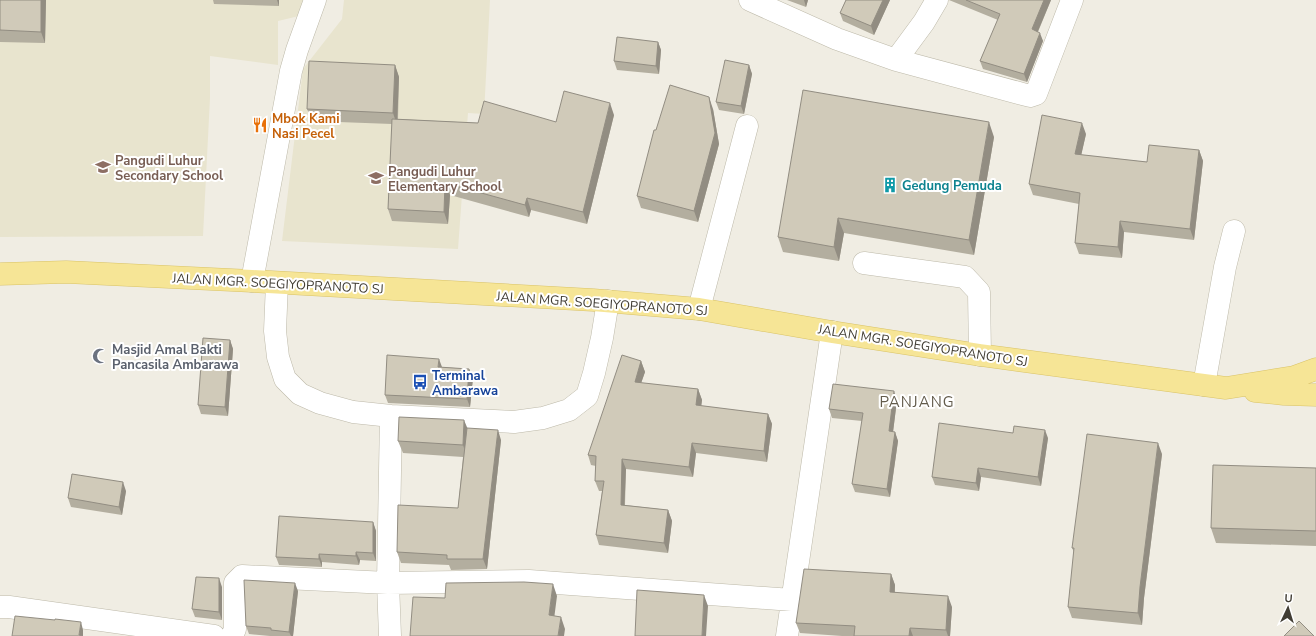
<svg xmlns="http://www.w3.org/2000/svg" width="1316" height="636" font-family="'Nunito Sans',sans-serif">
<rect width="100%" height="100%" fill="#f0ede3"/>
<path fill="#e8e4ce" d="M0 0H306L303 15 278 21V65L210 56V98L203 236 0 237Z
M344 0H490L484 114 468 113 458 249 282 241 303 69 342 19Z"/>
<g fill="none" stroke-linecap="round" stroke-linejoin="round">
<g stroke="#bdb9a9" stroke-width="23">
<path id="minor" d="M750 0 837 39 896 60 1030 96 1036 94 1072 0
M896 60 924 22 937 0
M864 263 965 277 979 292 980 355
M252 281 291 71 297 50 315 0
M277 283 275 331 278 357 285 379 300 394 320 403 353 412 391 416 514 422 543 418 569 410 587 396 594 373 602 338 608 301
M699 309 747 126
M1204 385 1225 267 1234 231
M0 607H9L214 636
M232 636 235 629V583L242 576 388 583 529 581 792 600
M390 636 388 583 391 416
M787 636 832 332"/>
</g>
<g stroke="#d9c368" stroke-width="23">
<path id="major" d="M0 274 66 272 252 281 593 300 699 309 832 332 980 355 1226 388 1294 377 1316 369
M1255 391 1284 394 1316 395"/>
</g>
<use href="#minor" stroke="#fff" stroke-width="22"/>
<use href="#major" stroke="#f6e596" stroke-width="22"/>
</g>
<path fill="#b3ae9f" d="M0 0H46L45 43 0 42Z
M213 0H279V6L214 4Z
M787 0H808L806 7Z
M846 0H890L874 35 843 21 840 13Z
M949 0H1051L1038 32 1043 41 1027 82 983 69 980 61 998 20Z
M658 42 661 50 659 74 617 70 614 61Z
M395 65 399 77 398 119 478 123 556 122 614 115 587 224 531 210 529 217 450 195 448 224 392 221 388 209 392 124 312 121 307 109Z
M749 65 752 74 744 114 719 110 716 102Z
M713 109 719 144 698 222 641 208 637 196 656 130Z
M1086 134 1081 155 1147 162 1199 150 1203 161 1194 240 1124 232 1122 258 1079 254 1075 243 1079 204 1033 195 1029 184Z
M994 137 974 255 844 233 839 261 783 252 778 237Z
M230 340 233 349 228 416 201 414 198 405Z
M641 361 645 372 641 383 698 389 702 400 701 406 768 414 772 424 767 462 696 453 693 477 626 469 625 505 668 510 672 521 668 553 599 545 596 535 602 491H599L595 481 596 466 591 465 588 455Z
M442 367 469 369 473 378 470 407 388 403 385 395Z
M897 400 893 432H895L898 441 890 497 855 492 852 484 862 421 832 418 829 409Z
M467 428 501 440 487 569 451 570 449 565 401 563 397 552 458 508 463 457 403 453 398 441Z
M1048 438 1041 486 981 477 979 491 935 485 932 477Z
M1162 454 1144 598 1142 625 1072 618 1068 607 1074 552 1072 548Z
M1316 468V546L1216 543 1211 528Z
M126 491 122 515 71 507 68 498Z
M373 522 376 531V561L360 560 359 565 322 562V567L279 565 276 557Z
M891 574 895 585V592L952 607 950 636H842L800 633 796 623Z
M222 587V620L195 617 192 609Z
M298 591 293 636H270L249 634 246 626Z"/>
<path fill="#928d82" d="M41 0H46L45 43 41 32Z
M277 0H279V6Z
M804 0H808L806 7Z
M883 0H890L874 35 871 26Z
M1044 0H1051L1035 38 1032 29Z
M1040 33 1043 41 1027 82 1024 74Z
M658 42 661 50 659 74 656 66Z
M395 65 399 77 397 125 393 113Z
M749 65 752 74 744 114 741 106Z
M709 97 713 109 719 144 698 222 694 211Z
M610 103 614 115 587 224 583 212Z
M989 122 994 137 974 255 969 240Z
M1082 123 1086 134 1079 165 1075 154Z
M1199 150 1203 161 1194 240 1190 229Z
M445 183 450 195 448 224 444 212Z
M527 198 531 210 529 217 525 205Z
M838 218 844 233 839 261 834 247Z
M1120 221 1124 232 1122 258 1118 247Z
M230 340 233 349 228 416 225 407Z
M439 359 442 367H438Z
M641 361 645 372 638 392 635 382Z
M469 369 473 378 470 407 467 399Z
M698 389 702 400 700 416 696 405Z
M894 391 897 400 892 440 889 431Z
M768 414 772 424 767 462 764 451Z
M464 420 469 432 467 457 463 445Z
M498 430 501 440 487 569 483 559Z
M1045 430 1048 438 1041 486 1038 477Z
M895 432 898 441 890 497 887 489Z
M692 443 696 453 693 477 689 467Z
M1158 443 1162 454 1144 598 1142 625 1138 613 1140 587Z
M622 459 626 469 624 515 621 505Z
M978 468 981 477 979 491 976 483Z
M123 482 126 491 122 515 119 507Z
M668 510 672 521 668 553 664 543Z
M373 522 376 531V561L373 553Z
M356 552 360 560 359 565 356 556Z
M319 554 322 562V567L319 559Z
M891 574 895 585 894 602 890 592Z
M219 578 222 587V620L219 612Z
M295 583 298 591 293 636H291L289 632Z
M553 584 557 596 553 627 549 615Z
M704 595 708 606 706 636H702Z
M948 596 952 607 950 636H948L946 630Z
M561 617 565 629 564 636H558Z
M81 622 83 630V636L79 635Z
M910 628 913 636H909Z"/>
<path fill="#d0cab9" stroke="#928d82" d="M0 0H41V32L0 30Z
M846 0H883L871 26 840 13Z
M966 0H1044L1032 29 1040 33 1024 74 980 61 1000 14Z
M617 37 658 42 656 66 614 61Z
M725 60 749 65 741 106 716 102Z
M309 61 395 65 393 113 307 109Z
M670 85 709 97 715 133 694 211 637 196 654 130H656Z
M803 90 989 122 969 240 838 218 834 247 778 237Z
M564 91 610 103 583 212 527 198 525 205 445 183 444 212 388 209 392 119 478 123 484 101 556 122Z
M1042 115 1082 123 1075 154 1147 162 1149 145 1199 150 1190 229 1120 221 1118 247 1075 243 1080 193 1029 184Z
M203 338 230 340 225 407 198 405Z
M387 355 439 359 438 367 469 369 467 399 385 395Z
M622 355 641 361 635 382 698 389 696 405 768 414 764 451 692 443 689 467 622 459 621 505 668 510 664 543 596 535 604 481H595L596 456 588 455Z
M833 384 894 391 889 431 895 432 887 489 852 484 863 413 829 409Z
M399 417 464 420 463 445 398 441Z
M939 423 1013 433 1014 426 1045 430 1038 477 978 468 976 483 932 477Z
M467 428 498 430 483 559H447V555L397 552 398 505 458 508Z
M1087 434 1158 443 1140 587 1138 613 1068 607 1074 548H1072Z
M1213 465 1316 468V531L1211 528Z
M72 474 123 482 119 507 68 498Z
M279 516 373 522V553L356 552V556L319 554V559L276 557Z
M804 569 891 574 890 592 948 596 946 630 910 628 909 636H854L855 626 796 623Z
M196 577 219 578V612L192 609Z
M244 580 295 583 289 632 271 630V628L246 626Z
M524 582 553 584 549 615 561 617 558 636H410L413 597 445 598 446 583Z
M637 590 704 595 702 636H635Z
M15 616 55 620V619L81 622 79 635 83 636H12Z
M1299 621 1314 636H1284Z"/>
<defs>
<g id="restaurant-bare" transform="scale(1.2)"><path d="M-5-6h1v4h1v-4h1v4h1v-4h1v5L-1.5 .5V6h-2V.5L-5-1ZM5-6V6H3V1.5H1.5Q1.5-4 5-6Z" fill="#e8710a" stroke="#fff" stroke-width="2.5" paint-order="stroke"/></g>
<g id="school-bare" transform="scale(1.2)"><path d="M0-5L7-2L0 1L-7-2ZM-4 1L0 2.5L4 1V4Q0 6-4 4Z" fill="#8d6e63" stroke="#fff" stroke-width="2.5" paint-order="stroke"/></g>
<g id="building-bare" transform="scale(1.2)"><path d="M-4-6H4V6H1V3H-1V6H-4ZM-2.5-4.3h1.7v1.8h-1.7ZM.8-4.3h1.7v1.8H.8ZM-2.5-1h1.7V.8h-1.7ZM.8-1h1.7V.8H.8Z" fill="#0f9aa8" stroke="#fff" stroke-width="2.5" paint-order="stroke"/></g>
<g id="mosque-bare" transform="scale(1.2)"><path d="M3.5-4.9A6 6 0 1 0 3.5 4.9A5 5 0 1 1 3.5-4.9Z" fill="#6b7280" stroke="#fff" stroke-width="2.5" paint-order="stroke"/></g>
<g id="bus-bare" transform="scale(1.2)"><path d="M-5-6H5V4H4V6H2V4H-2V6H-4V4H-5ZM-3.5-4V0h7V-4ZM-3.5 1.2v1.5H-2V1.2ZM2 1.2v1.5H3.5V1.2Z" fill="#1a4fb4" stroke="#fff" stroke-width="2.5" paint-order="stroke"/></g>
</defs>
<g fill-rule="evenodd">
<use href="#restaurant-bare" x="260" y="125"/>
<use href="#school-bare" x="103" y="167"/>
<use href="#school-bare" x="376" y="178"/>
<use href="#building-bare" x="890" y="185"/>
<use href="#mosque-bare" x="100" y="356"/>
<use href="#bus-bare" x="420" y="382"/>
</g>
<g text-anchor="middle" stroke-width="4" stroke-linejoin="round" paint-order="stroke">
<g font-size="13" font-weight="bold" fill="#c56008" stroke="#fff" text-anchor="start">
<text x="272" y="123">Mbok Kami<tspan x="272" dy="15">Nasi Pecel</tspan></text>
</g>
<g font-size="13" font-weight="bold" fill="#785e54" stroke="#fff" text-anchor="start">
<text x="115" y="165">Pangudi Luhur<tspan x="115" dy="15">Secondary School</tspan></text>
<text x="388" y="176">Pangudi Luhur<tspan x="388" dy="15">Elementary School</tspan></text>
</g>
<g font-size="13" font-weight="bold" fill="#0d838f" stroke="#fff" text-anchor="start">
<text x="902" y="190">Gedung Pemuda</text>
</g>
<g font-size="13" fill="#413d34" stroke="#fff">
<text transform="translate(278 283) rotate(3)" y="5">JALAN MGR. SOEGIYOPRANOTO SJ</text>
<text transform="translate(602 303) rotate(4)" y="5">JALAN MGR. SOEGIYOPRANOTO SJ</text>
<text transform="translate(923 345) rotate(9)" y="5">JALAN MGR. SOEGIYOPRANOTO SJ</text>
</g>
<g font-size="13" font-weight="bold" fill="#5b616d" stroke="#fff" text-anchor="start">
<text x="112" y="354">Masjid Amal Bakti<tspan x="112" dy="15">Pancasila Ambarawa</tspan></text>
</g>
<g font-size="13" font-weight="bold" fill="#164399" stroke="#fff" text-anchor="start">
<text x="432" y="380">Terminal<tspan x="432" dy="15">Ambarawa</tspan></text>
</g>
<g font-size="15" letter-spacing="1" fill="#635c4c" stroke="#fff">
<text x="917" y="407">PANJANG</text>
</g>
</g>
<g transform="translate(1288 608) rotate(4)" stroke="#ffffff" stroke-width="3" paint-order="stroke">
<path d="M0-3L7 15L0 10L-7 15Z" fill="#413d34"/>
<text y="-6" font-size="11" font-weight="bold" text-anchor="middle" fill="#413d34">U</text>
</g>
</svg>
